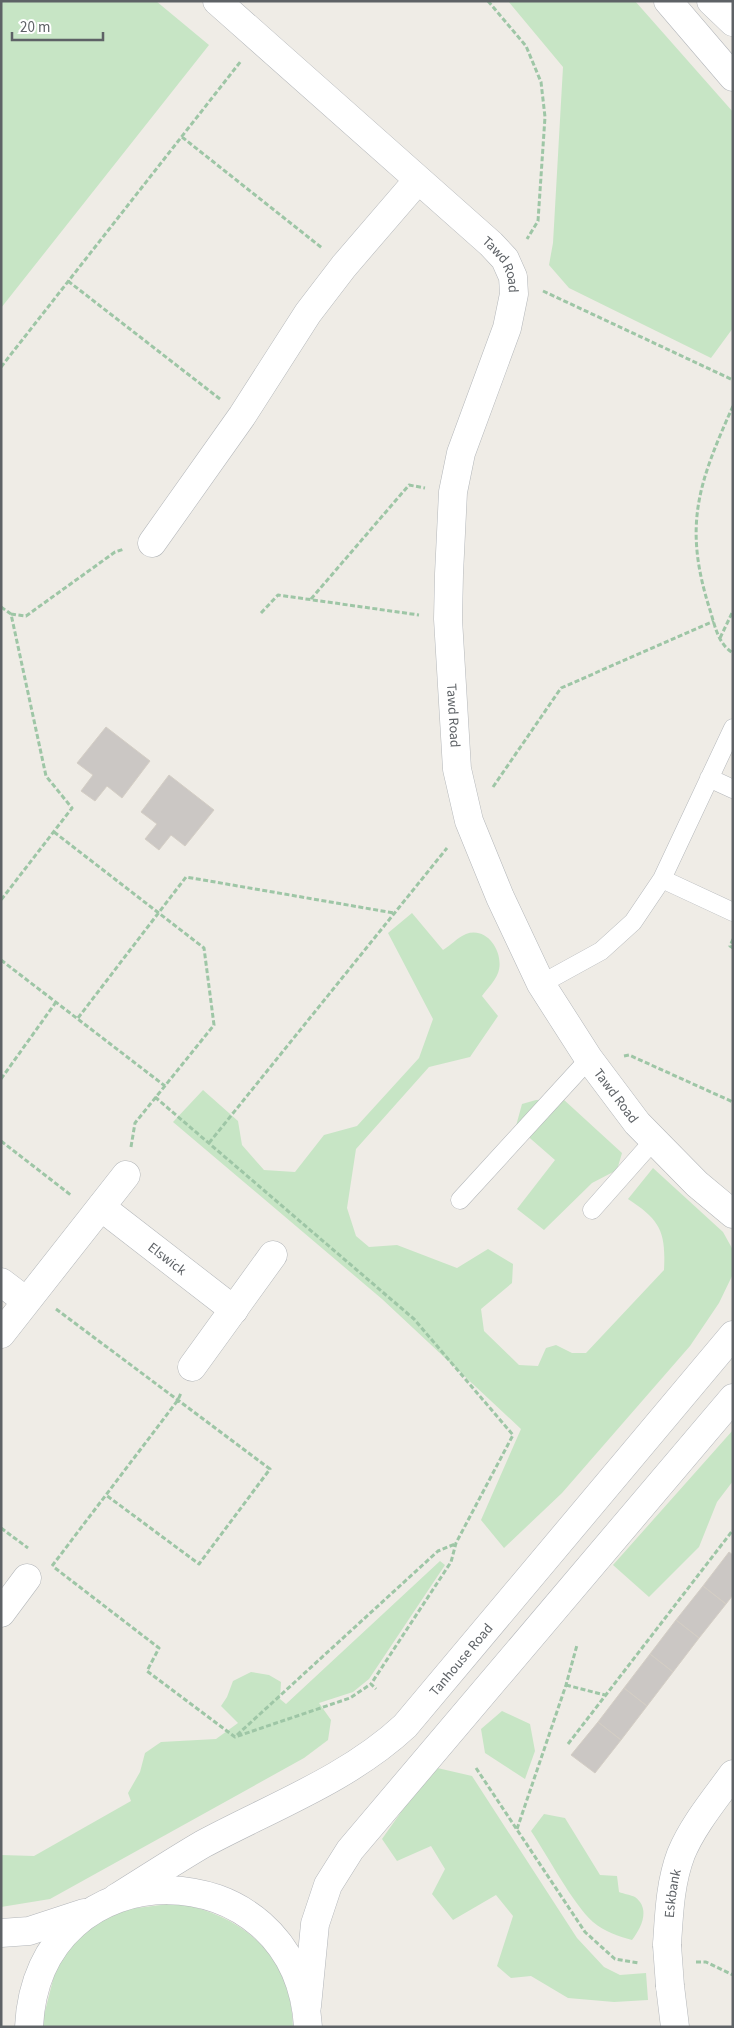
<svg xmlns="http://www.w3.org/2000/svg" width="734" height="2028" font-family="'Source Sans 3',sans-serif">
<rect width="100%" height="100%" fill="#efece6"/>
<path fill="#c7e5c5" d="M1 1H156L209 45 1 308Z
M508 1H635L733 112V328L711 358 569 288 549 265 553 243 563 67Z
M412 913 443 950C450 946 458 937 466 934 488 926 505 954 498 973 495 981 487 989 482 996L498 1016 470 1057 429 1067 356 1149 347 1208 356 1236 369 1247 397 1245 457 1268 488 1249 513 1264 512 1283 481 1309 484 1331 519 1365 538 1366 546 1348 556 1345 572 1353H586L664 1270C666 1231 660 1220 628 1199L653 1168 723 1232 733 1250V1274L719 1303 690 1346 562 1493 504 1548 481 1520 521 1429 382 1299 173 1122 203 1090 238 1121 242 1145 264 1170 295 1172 324 1135 357 1126 419 1058 433 1019 388 933Z
M563 1099 622 1153 617 1170 592 1183 544 1230 517 1209 555 1160 516 1126 522 1104 536 1100Z
M733 1430V1481L717 1502 699 1547 649 1597 613 1565Z
M440 1561 445 1565 369 1679 353 1692 319 1703 331 1720 328 1740 304 1758 50 1899 1 1907V1855L34 1856 131 1801 128 1793 140 1772 145 1753 161 1742 216 1739 238 1723 221 1706 227 1697 233 1681 251 1672 269 1675 281 1682 280 1699 286 1704Z
M502 1711 530 1724 535 1751 525 1779 485 1753 481 1729Z
M433 1767 472 1776 577 1938 604 1967 620 1975 646 1973 648 2000 614 2002 568 1998 531 1976 511 1978 497 1966 513 1916 496 1895 453 1920 432 1894 445 1869 431 1846 397 1861 382 1839Z
M544 1814 565 1818 600 1875 617 1876 619 1892C624 1894 631 1895 635 1897 651 1909 641 1928 632 1940 618 1936 605 1932 593 1922 573 1904 547 1855 531 1831Z
M177 1903C244 1916 291 1955 293 2027H41L57 1964 75 1941 96 1923 121 1910Z"/>
<path fill="#cbc7c4" stroke="#d4cec5" d="M106 727 150 761 122 798 107 786 95 801 81 791 93 775 77 763Z
M169 775 214 810 185 846 171 835 159 850 145 839 157 824 141 812Z
M729 1552 733 1555V1595L726 1604 703 1586Z
M703 1586 726 1604 699 1638 676 1620Z
M676 1620 699 1638 673 1672 650 1654Z
M650 1654 673 1672 647 1706 624 1688Z
M624 1688 647 1706 621 1740 598 1722Z
M598 1722 621 1740 595 1773 571 1755Z"/>
<g fill="none" stroke-linecap="round" stroke-linejoin="round">
<g stroke="#b4b7ba" stroke-width="19">
<path id="lane" d="M709 778 733 789
M662 879 733 912
M541 984 601 951 633 922 662 879 733 728
M460 1200 589 1059
M592 1210 654 1140"/>
</g>
<g stroke="#b4b7ba" stroke-width="29">
<g id="street">
<path id="s1" d="M217 1 491 244 505 259 513 277 514 294 507 328 461 453 453 492 449 574 448 619 457 769 469 821 500 897 541 984 589 1059 637 1123 697 1184 733 1214"/>
<path d="M152 543 242 416 308 313 344 266 418 180"/>
<path id="s2" d="M101 1207 234 1310"/>
<path d="M1 1282 26 1301"/>
<path d="M1 1334 126 1175"/>
<path d="M192 1367 273 1255"/>
<path d="M1 1613 27 1578"/>
<path id="s3" d="M667 1945C669 1914 670 1883 681 1854 693 1825 715 1799 733 1774"/>
<path d="M670 1986 675 2027"/>
</g>
</g>
<g stroke="#b3b6ba" stroke-width="29">
<g id="secondary">
<path d="M668 1 733 77"/>
<path d="M711 1 733 22"/>
<path id="s4" d="M116 1898C145 1880 174 1861 203 1844 272 1807 348 1779 405 1726L733 1335"/>
<path d="M1 1933 29 1931 84 1913"/>
<path d="M307 2006 315 1924 328 1885 350 1850 733 1398"/>
<path d="M29 2027C37 1844 297 1845 308 2027"/>
</g>
</g>
<path stroke="#9ec6a6" stroke-width="3" stroke-dasharray="5 2.5" stroke-linecap="butt" d="M488 1 526 46 541 82 545 117 538 221 527 239
M182 137 322 248
M68 281 220 399
M543 291 733 380
M1 367 241 61
M733 406C698 484 683 526 710 610 715 626 718 644 733 653
M311 599 409 485 425 488
M1 607 11 614 46 776 72 808 1 900
M261 613 278 595 419 615
M11 614 26 616 115 552 124 549
M720 638 733 611
M493 787 561 688 714 621
M54 832 204 948 214 1025 135 1123 131 1147
M733 939 730 946 733 948
M1 960 165 1086
M78 1018 186 877 394 913
M624 1056 629 1055 733 1102
M1 1079 56 1002
M155 1097 414 1319 513 1435 456 1543 451 1562 371 1684 376 1689
M1 1141 72 1196
M209 1143 447 848
M56 1309 270 1469 199 1564 106 1495
M1 1528 28 1548
M52 1566 178 1400 181 1393
M55 1568 159 1648 147 1671 235 1737 350 1698 371 1684
M566 1685 605 1695
M237 1735 438 1551 455 1544
M568 1744 733 1530
M476 1768 585 1932 615 1959 639 1963
M517 1829 566 1685 577 1645
M696 1962H706L733 1975"/>
<use href="#lane" stroke="#fff" stroke-width="18"/>
<use href="#street" stroke="#fff" stroke-width="28"/>
<use href="#secondary" stroke="#fff" stroke-width="28"/>
<g stroke="#b4b7ba" stroke-width="29" stroke-linecap="butt">
<path id="street-bridge" d="M667 1945 670 1986"/>
</g>
<use href="#street-bridge" stroke="#fff" stroke-width="28"/>
</g>
<g text-anchor="middle" stroke-width="4" stroke-linejoin="round" paint-order="stroke">
<g font-size="14" fill="#5e6266" stroke="#fff">
<text dy="5" stroke="none"><textPath href="#s1" startOffset="390">Tawd Road</textPath></text>
<text dy="5" stroke="none"><textPath href="#s1" startOffset="855">Tawd Road</textPath></text>
<text dy="5" stroke="none"><textPath href="#s1" startOffset="1275">Tawd Road</textPath></text>
<text dy="5" stroke="none"><textPath href="#s2" startOffset="84">Elswick</textPath></text>
<text dy="5" stroke="none"><textPath href="#s4" startOffset="424">Tanhouse Road</textPath></text>
<text dy="5" stroke="none"><textPath href="#s3" startOffset="52">Eskbank</textPath></text>
</g>
</g>
<rect width="734" height="2028" fill="none" stroke="#5e6266" stroke-width="5"/>
<path d="M12 32v8h91v-8" fill="none" stroke="#5e6266" stroke-width="2.5"/>
<text x="20" y="32" font-size="15" fill="#5e6266" stroke="#ffffff" stroke-width="4" paint-order="stroke">20 m</text>
</svg>
